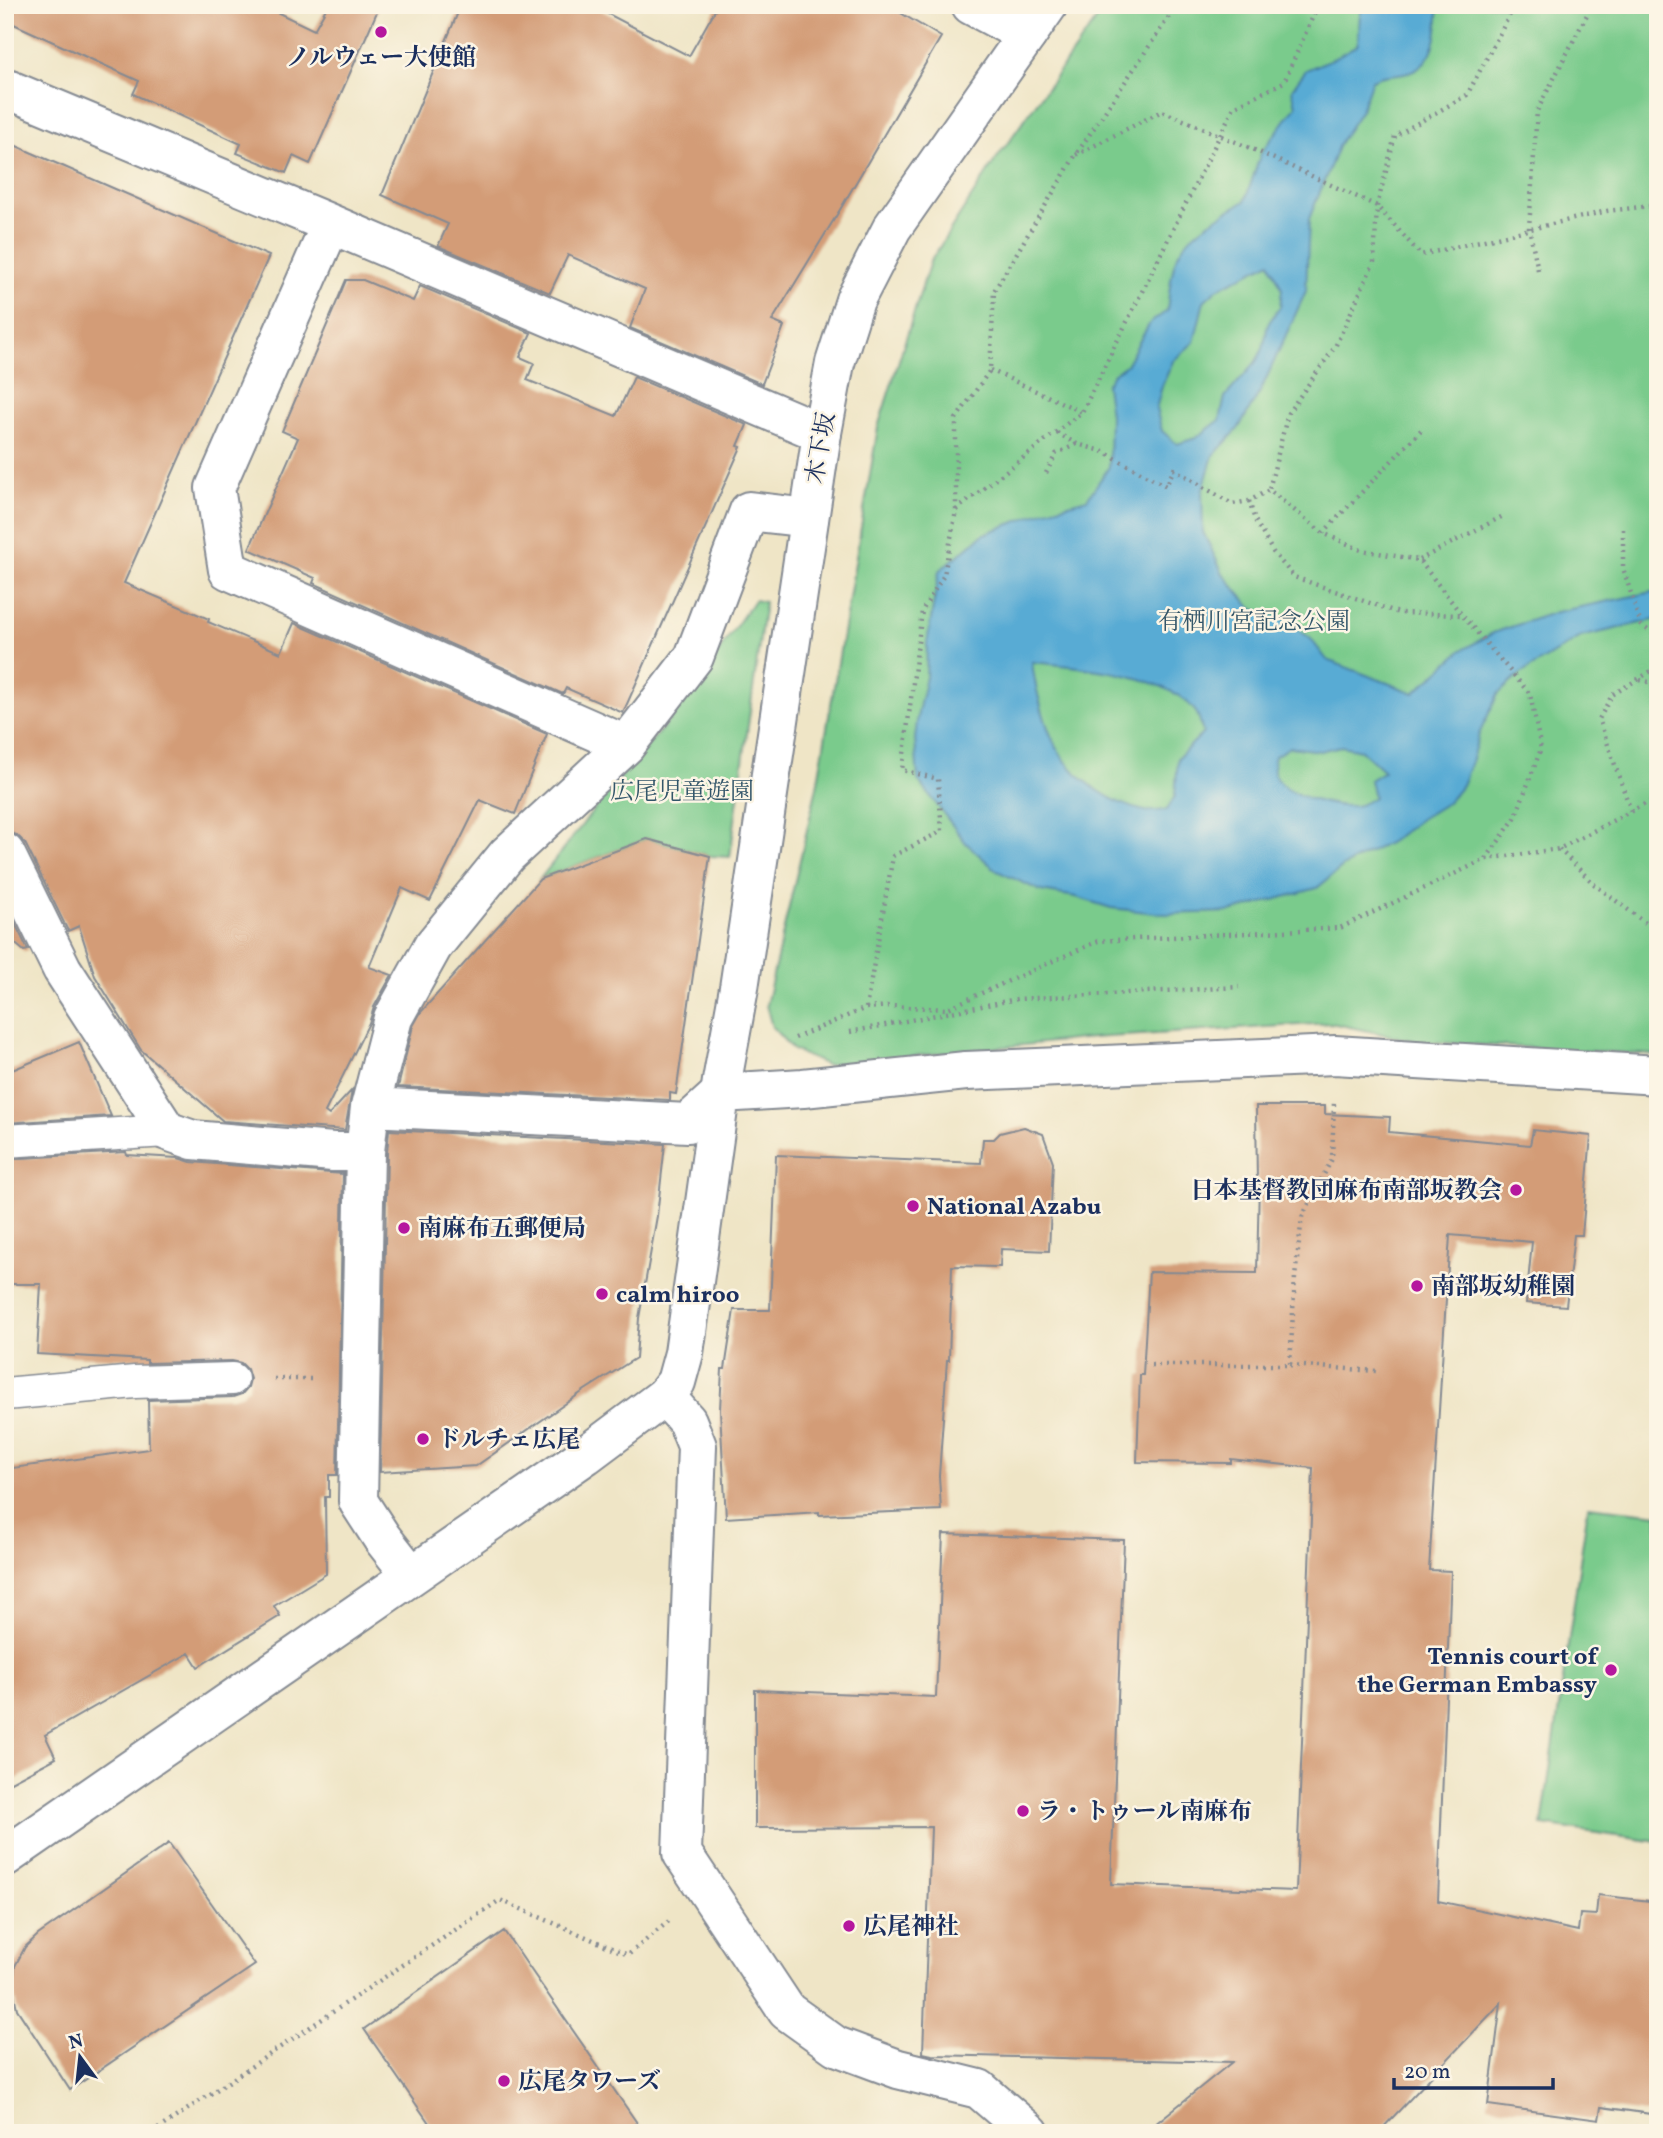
<svg xmlns="http://www.w3.org/2000/svg" width="1663" height="2138" font-family="Vollkorn,'Noto Serif JP',serif">
<rect width="100%" height="100%" fill="#fcf5e5"/>
<filter id="ink" filterUnits="userSpaceOnUse"><feTurbulence type="fractalNoise" baseFrequency=".0143" numOctaves="2"/><feDisplacementMap in="SourceGraphic" scale="14" xChannelSelector="R" yChannelSelector="G"/><feConvolveMatrix kernelMatrix="1 2 1 2 8 2 1 2 1" color-interpolation-filters="sRGB"/></filter>
<filter id="wash" filterUnits="userSpaceOnUse"><feTurbulence type="fractalNoise" baseFrequency=".00686" numOctaves="4" result="noise"/><feDisplacementMap in="SourceGraphic" scale="28" xChannelSelector="R" yChannelSelector="G"/><feGaussianBlur stdDeviation="1.57" result="paint"/><feColorMatrix in="noise" values="0 0 0 0 0 0 0 0 0 0 0 0 0 0 0 0 0 1.4 0 .05"/><feComposite in="paint" operator="in"/></filter>
<g filter="url(#wash)">
<rect width="100%" height="100%" fill="#efe5c6"/>
<path fill="#7acb8c" stroke="#4a7d75" stroke-width="2" d="M1107 5H1658V1055L1415 1041 1331 1023 1092 1038 826 1065 793 1050 772 1027 766 1005 817 787 878 427 930 262 994 162Z
M754 600 765 602 730 857 710 856 647 839 540 879 611 788 679 709Z
M1588 1506 1658 1514V1842L1542 1825Z"/>
<path fill="#59abd4" stroke="#3a6d99" stroke-width="2" fill-rule="evenodd" d="M1364 5H1438C1439 32 1436 67 1404 73 1391 76 1385 73 1372 80L1361 110 1340 142 1309 219 1306 291 1261 390 1238 429 1213 456 1202 492 1203 532 1223 574 1252 609 1285 620 1310 638 1327 660 1414 693 1462 650 1493 633 1556 612 1658 591V619L1581 637 1522 673 1498 694 1479 734 1471 762 1462 785 1448 802 1422 818 1390 842 1344 866 1317 888 1230 912 1165 914 1111 908 1076 897 1041 891 997 871 966 843 918 780 915 739 918 713 926 677 927 643 939 571 984 534 1047 510 1087 499 1109 467 1110 415 1106 385 1113 374 1126 365 1150 323 1167 311C1169 295 1170 278 1175 262 1184 233 1220 216 1245 201L1261 153 1296 106 1292 89 1306 70 1332 59 1357 45C1362 30 1356 17 1364 5ZM1270 262 1282 289 1280 307 1268 324 1263 349 1255 363 1225 397 1220 420 1196 438 1177 444 1162 431 1156 409 1162 386 1173 361 1194 342 1204 301 1217 289ZM1032 662C1077 667 1167 672 1196 712 1200 718 1201 726 1203 733L1178 758 1175 796 1167 810C1160 810 1152 812 1145 811 1113 805 1074 778 1058 750 1045 728 1035 687 1032 662ZM1341 746 1361 750 1384 771 1370 780 1374 797C1368 801 1361 806 1354 806 1333 807 1281 796 1274 773 1273 768 1274 760 1275 756L1290 747 1320 751Z"/>
<g id="blocks">
<path fill="#d39c77" d="M5 5H262L314 30 328 5H380L310 164 293 156 286 173 237 153 241 144 133 94 139 81 5 20Z
M461 5H591L689 56 718 5H887L941 37 841 208 772 321 784 326 762 384 630 328 645 289 568 255 550 293 438 246 448 224 382 195Z
M5 141 269 256 124 583 209 619 208 622 281 653 294 623 547 734 515 814 480 800 430 901 402 888 369 967 392 975 374 1007 369 1023 325 1112 329 1115 352 1090 345 1130 223 1121 141 1050 95 976 79 926 68 931 25 843 17 835 5 831Z
M346 280H363L413 301 420 286 531 333 520 357 534 363 527 380 616 416 634 377 747 425 738 446 741 447 623 713 566 688 563 694 313 583 315 578 249 549 298 438 282 431Z
M647 839 710 856 676 1094 670 1093V1100L398 1087 413 1026 421 1012 540 879Z
M5 903 28 950 24 951 5 935Z
M79 1042 111 1116 5 1123V1073Z
M1256 1106H1325V1114L1390 1117 1389 1132 1530 1145 1533 1130 1591 1136 1582 1235H1574L1566 1306 1526 1303 1532 1242 1450 1235 1429 1570 1451 1571 1438 1901 1578 1931 1580 1914 1596 1915 1598 1895 1658 1902V2115L1601 2107 1599 2120 1488 2105 1501 2003 1378 2133H1144L1232 2062 932 2055 923 2053 931 1827 755 1828V1690L936 1697 943 1534 1124 1540 1111 1884 1296 1891 1313 1468 1231 1459V1463L1137 1462 1140 1375H1143L1149 1272 1257 1273 1259 1182H1257Z
M1024 1127 1043 1134 1053 1162 1049 1251 1001 1249 1000 1267 952 1266 949 1360H947L939 1476 941 1510 819 1515V1512L726 1518 720 1410 722 1369H725L734 1310H770L776 1155 981 1163 983 1139H994L1000 1133Z
M389 1130 665 1144 657 1216 639 1318 636 1358 585 1390 476 1466 380 1472 387 1153Z
M126 1152 127 1155 178 1158 191 1162 343 1174 337 1475H329V1497H325L326 1574 274 1606 280 1616 198 1667 189 1653 45 1735 56 1758 5 1785V1469L149 1449 148 1400 233 1397 242 1394 248 1387 250 1379 247 1369 241 1363 232 1361 147 1363V1360L37 1354 41 1284H5V1159Z
M169 1843 255 1965 70 2090 17 2009 13 1989 15 1966 25 1947 38 1935Z
M504 1931 644 2133H436L364 2029Z"/>
</g>
</g>
<g filter="url(#ink)">
<use href="#blocks" fill-opacity="0" stroke="#858a92" stroke-width="2"/>
<g fill="none" stroke-linecap="round" stroke-linejoin="round">
<g stroke="#858a92" stroke-width="35">
<path id="lane" d="M5 1141 167 1131
M5 1394 135 1382 232 1379"/>
</g>
<g stroke="#858a92" stroke-width="42">
<path id="street" d="M971 5 1027 35
M5 88 331 224 822 433
M331 224 215 488 228 570 626 745
M5 853 62 969 167 1131 193 1140 333 1152H365
M370 1107 688 1123 721 1093
M665 1396 687 1421 697 1446 682 1853 787 2011 836 2046 898 2069 979 2089 1030 2133
M411 1575 382 1538 358 1501 365 1152 370 1107 393 1018 433 946 507 855 626 745 694 657 749 511 809 518"/>
</g>
<g stroke="#858a92" stroke-width="42">
<path id="secondary" d="M721 1093 803 1088 966 1071 1335 1055 1658 1075
M5 1857 586 1455 665 1396 676 1382 684 1353 722 1081 739 988 822 433 835 363 855 300 892 228 1048 5"/>
</g>
<path stroke="#858a92" stroke-width="4.5" stroke-dasharray="2 5" stroke-linecap="butt" d="M1076 155 1162 111 1257 151 1377 206 1421 255 1607 211 1658 205
M1538 270 1529 228 1537 111 1592 5
M990 370 1082 412
M1057 433 1077 444 1102 451 1166 486 1174 469 1232 504 1249 501 1269 490
M1046 473 1056 454 1077 444
M1249 501 1255 520 1273 552 1294 577 1399 613 1462 615
M956 510 1082 412 1234 107 1284 82 1318 5
M1623 529V568L1641 625 1655 635 1658 641
M1323 533 1423 428
M1419 560 1505 515
M1640 680 1658 684
M1631 811 1599 719 1612 695 1658 667
M1559 849 1595 885 1651 927 1658 928
M1486 859 1515 818 1541 749 1530 694 1462 615 1419 560 1361 550 1323 533 1269 490 1288 413 1335 347 1374 262 1377 206 1395 136 1467 95 1515 5
M866 1008 893 856 942 831 938 779 902 770 922 611 944 575 956 511V419L990 370 994 291 1075 156 1177 5
M850 1032 1017 999 1239 987
M795 1038 866 1008 890 1006 946 1009 1098 941 1340 928 1486 859 1559 849 1658 797
M1151 1365H1290L1295 1277 1302 1217 1332 1159 1334 1102
M1290 1365 1377 1371
M274 1379H314
M152 2133 500 1900 628 1955 669 1921"/>
<use href="#lane" stroke="#fff" stroke-width="32"/>
<use href="#street" stroke="#fff" stroke-width="38"/>
<use href="#secondary" stroke="#fff" stroke-width="38"/>
</g>
</g>
<g fill="#b5179e" stroke="#fcf5e5" stroke-width="2.5">
<circle cx="381" cy="32" r="7"/>
<circle cx="1516" cy="1190" r="7"/>
<circle cx="913" cy="1206" r="7"/>
<circle cx="404" cy="1228" r="7"/>
<circle cx="1417" cy="1286" r="7"/>
<circle cx="602" cy="1294" r="7"/>
<circle cx="423" cy="1439" r="7"/>
<circle cx="1611" cy="1670" r="7"/>
<circle cx="1023" cy="1811" r="7"/>
<circle cx="849" cy="1926" r="7"/>
<circle cx="504" cy="2081" r="7"/>
</g>
<g text-anchor="middle" stroke-width="5" stroke-linejoin="round" paint-order="stroke">
<g font-size="24" font-weight="bold" fill="#1b2f5e" stroke="#fcf5e5" text-anchor="start">
<text x="381" y="65" text-anchor="middle">ノルウェー大使館</text>
<text x="1502" y="1198" text-anchor="end">日本基督教団麻布南部坂教会</text>
<text x="927" y="1214">National Azabu</text>
<text x="418" y="1236">南麻布五郵便局</text>
<text x="1431" y="1294">南部坂幼稚園</text>
<text x="616" y="1302">calm hiroo</text>
<text x="437" y="1447">ドルチェ広尾</text>
<text x="1597" y="1664" text-anchor="end">Tennis court of<tspan x="1597" dy="28">the German Embassy</tspan></text>
<text x="1037" y="1819">ラ・トゥール南麻布</text>
<text x="863" y="1934">広尾神社</text>
<text x="518" y="2089">広尾タワーズ</text>
</g>
<g font-size="24" fill="#1b2f5e" stroke="#fcf5e5">
<text transform="translate(820 448) rotate(-80)" y="8">木下坂</text>
</g>
<g font-size="24" fill="#33566a" stroke="#fcf5e5">
<text x="1254" y="629">有栖川宮記念公園</text>
<text x="682" y="799">広尾児童遊園</text>
</g>
</g>
<rect width="1663" height="2138" fill="none" stroke="#fcf5e5" stroke-width="28"/>
<g transform="translate(80 2057) rotate(345)" stroke="#fcf5e5" stroke-width="5" paint-order="stroke">
<path d="M0-5L12 26L0 18L-12 26Z" fill="#1b2f5e"/>
<text y="-10" font-size="19" font-weight="bold" text-anchor="middle" fill="#1b2f5e">N</text>
</g>
<path d="M1394 2078v10h159v-10" fill="none" stroke="#1b2f5e" stroke-width="3.5"/>
<text x="1404" y="2078" font-size="21" fill="#1b2f5e" stroke="#fcf5e5" stroke-width="5" paint-order="stroke">20 m</text>
</svg>
